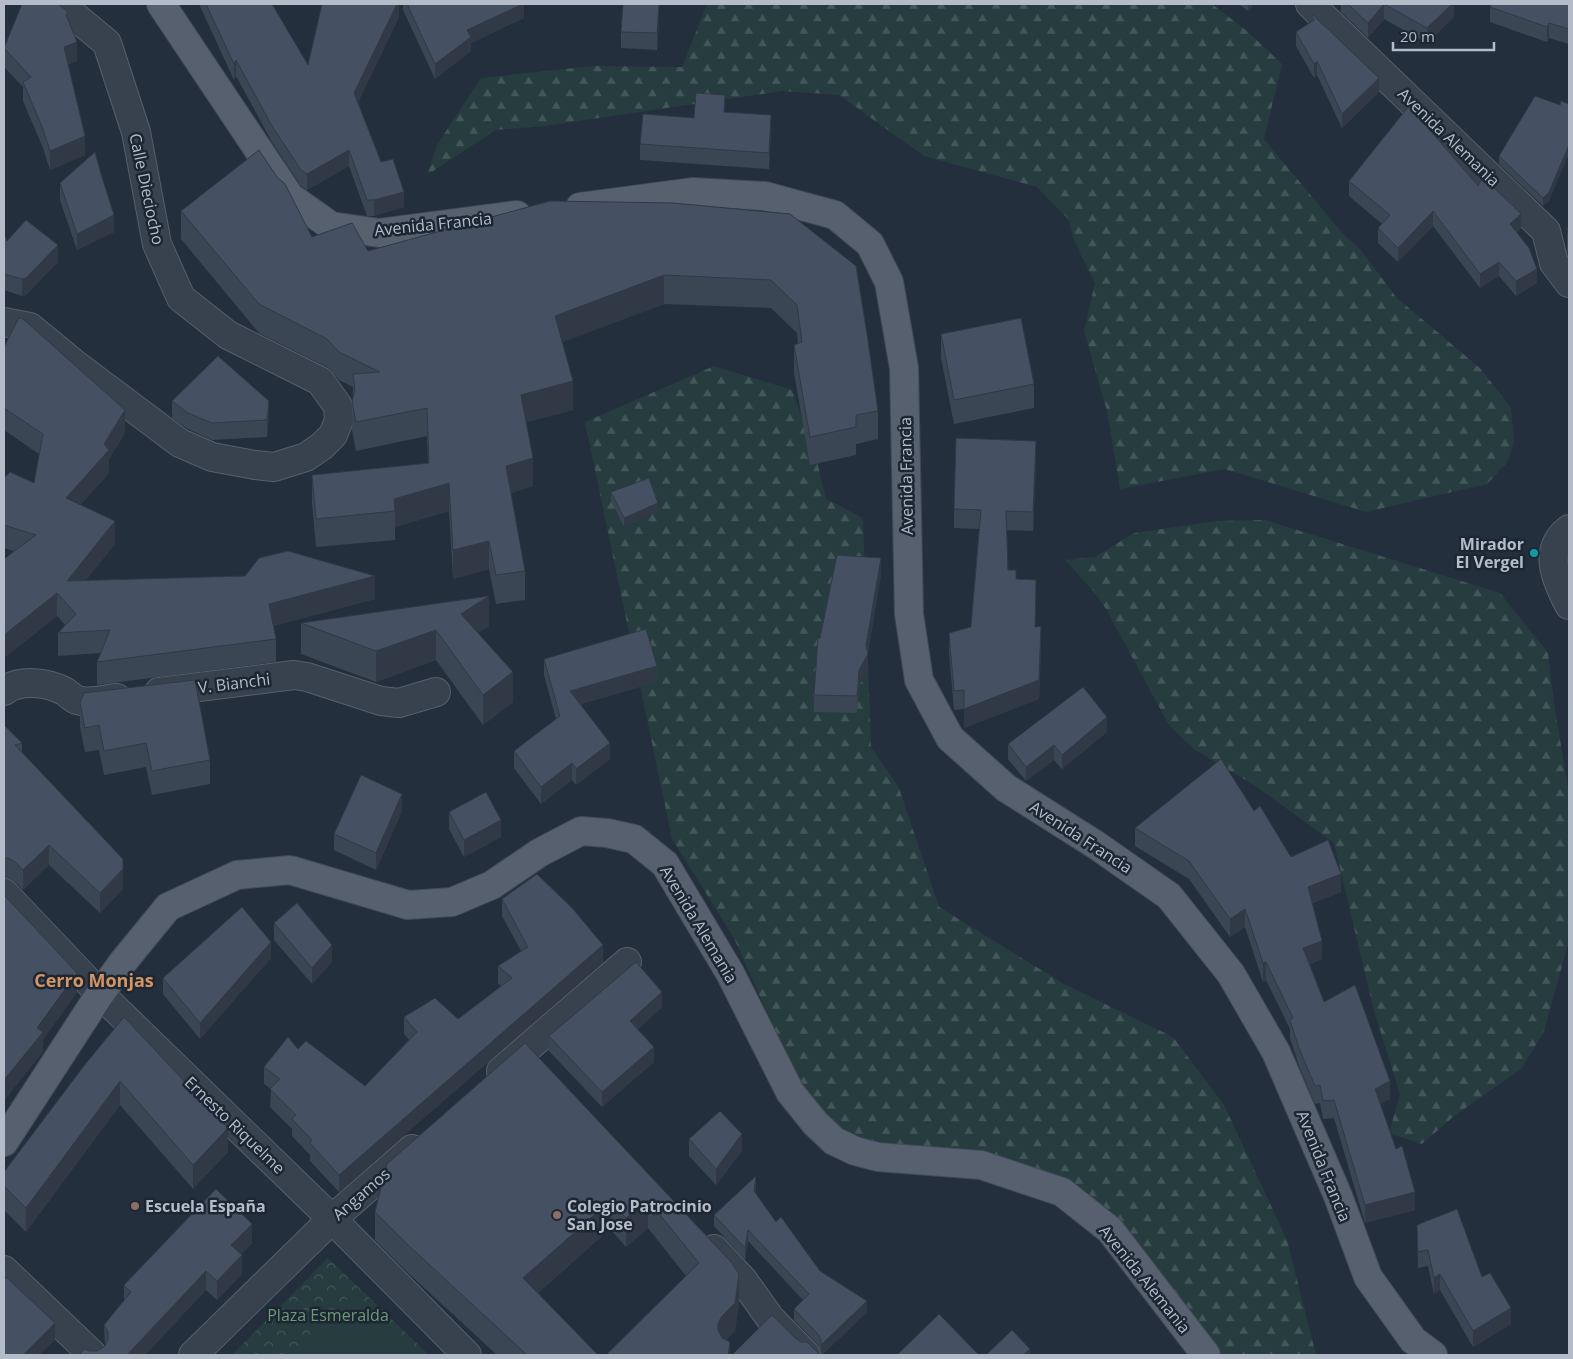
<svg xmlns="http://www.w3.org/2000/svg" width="1573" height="1359" font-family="'Open Sans',sans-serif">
<defs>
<pattern id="forest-firs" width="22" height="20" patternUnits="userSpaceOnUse" patternTransform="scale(1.25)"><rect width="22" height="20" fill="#263c3f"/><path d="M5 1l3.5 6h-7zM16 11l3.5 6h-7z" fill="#435659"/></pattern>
<pattern id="park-crowns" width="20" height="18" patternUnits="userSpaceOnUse" patternTransform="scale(1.25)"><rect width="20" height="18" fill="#263c3f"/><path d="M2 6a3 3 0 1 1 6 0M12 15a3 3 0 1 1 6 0" fill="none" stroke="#435659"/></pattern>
</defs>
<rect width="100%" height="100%" fill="#242f3e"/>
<path fill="url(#forest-firs)" d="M707 4H1212L1247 31 1282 64 1264 139 1343 234 1360 249 1396 297 1481 369 1511 408 1514 442 1508 461 1487 484 1366 512 1225 469 1120 489 1107 411 1084 331 1095 283 1074 240 1069 220 1037 187 924 156 839 95 782 91 544 126 496 130 427 175 437 145 481 78 593 66 682 67Z
M714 366 792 390 816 457 826 499 863 518 871 747 899 788 939 907 1064 984 1173 1037 1224 1105 1287 1240 1316 1355H1188L1135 1258 1067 1200 950 1150 822 1136 734 938 672 839 585 422Z
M1265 520 1500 593 1548 653 1554 703 1569 794V941L1544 1031 1522 1068 1453 1117 1422 1144 1389 1133 1400 1094 1374 1011 1334 843 1254 785 1195 750 1169 725 1106 609 1095 593 1065 560 1095 557 1134 533 1217 521Z"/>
<path fill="url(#park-crowns)" d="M328 1258 429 1355H232Z"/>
<path fill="#263c3f" d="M354 1293 414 1355H288Z"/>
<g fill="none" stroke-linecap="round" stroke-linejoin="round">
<g stroke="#565f6c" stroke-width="30">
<path id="minor" d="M1310 4 1546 231 1554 263 1569 283
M4 322 30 327 76 365 180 443 212 457 255 465 274 467 306 457 322 446 333 435 339 420 338 406 320 381 228 335 181 298 157 244 136 132 107 43 60 4
M1569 529C1542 550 1556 580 1569 605
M4 691C19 679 47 682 64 691 69 694 72 698 77 700 89 704 105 699 117 698
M159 692 294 675 307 677 381 701 399 703 436 692
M4 893 100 994 332 1219 467 1355
M501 1071 627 962
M714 1249 743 1280 770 1318 806 1355
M4 1270 93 1355
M193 1355 332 1219 412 1149"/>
</g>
<g stroke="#414a57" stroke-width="30">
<path id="major" d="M161 4 290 197 331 226 379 233 517 215
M580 207 693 192 765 196 835 215 870 244 889 282 904 368 909 614 919 680 950 738 1006 788 1096 845 1169 896 1231 974 1276 1052 1338 1196 1368 1277 1413 1340 1433 1355
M4 1142 100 994 123 962 168 907 237 875 290 870 408 905 452 902 492 885 539 853 581 831 607 833 634 839 665 864 730 973 790 1092 815 1123 834 1141 855 1151 878 1157 981 1165 1062 1192 1110 1230 1206 1355"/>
</g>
<use href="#minor" stroke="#38414e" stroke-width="28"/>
<use href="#major" stroke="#56606e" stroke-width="28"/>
</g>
<path fill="#3b4654" d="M199 4H272L308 65 399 4V17L358 102 381 162 404 207 374 216H367L349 166 307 190 301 186 272 142 236 76 234 80Z
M403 4H524V18L471 43V51L435 79 403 10Z
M1239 4H1254L1248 11Z
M1341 4H1454V17L1427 43 1384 19 1368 38 1341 12Z
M1569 4V44L1549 38 1547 42 1490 22V7Z
M1312 16 1379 92 1342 128 1317 75 1314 78 1296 46V32L1312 21Z
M68 20 77 61 68 64 85 155 50 170 43 148 23 101V87L4 67V48Z
M659 20 657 50 621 48V32Z
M725 112 771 132 769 169 640 160V144L694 118Z
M1499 156 1549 201 1543 206 1499 164Z
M1349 181 1478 186 1521 228 1516 233 1537 283 1516 296 1499 276 1480 288 1433 226 1398 262 1378 243V228L1382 224 1349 196Z
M60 183 114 232 77 250 60 200Z
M181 211 312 237 368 251 790 214 878 411V439L856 444V455L810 465 794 373V345L798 343 797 333 771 308 664 304 562 342 573 410 526 422 533 486 511 493 525 571V600L496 604 489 569 453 579 449 511 395 527V540L316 547 312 503V475L428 464 427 436 356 451 352 430 353 387 339 380 327 367 259 333 181 239Z
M1567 228 1569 229V257L1567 250Z
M4 234 7 241 58 262 26 295 22 296 4 290Z
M941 334 1034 384V408L954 424 941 358Z
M4 347 125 433 109 459V473L80 505 115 544 86 580 375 599 273 626 276 639V662L97 685V662L101 653 58 656V633L65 625 57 616 4 658V559L14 551 4 548V478L34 483 39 454 4 430Z
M172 401 269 417 267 437 212 440 188 429 172 418Z
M1036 460 1033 531 1006 530 1008 570 1016 579 1035 627 1041 645 1039 699 964 728V709L954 710 949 652V633L971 627 979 529 954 528V509Z
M611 492 658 511 624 527 611 500Z
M881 574 868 652V670L859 686 857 713 814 712V695L820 638Z
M301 623 489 626 478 633 513 702 483 725 436 660 376 682 301 654Z
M544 659 657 682 581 704 610 759 576 785 572 780 541 804 514 768V751L556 719 544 675Z
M80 703 210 760V784L152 795 146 767 104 775 99 750 85 752 80 727Z
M4 725 22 743V753L123 889 100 913 49 865 23 890 15 882 8 878H4Z
M1107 732 1062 769 1054 760 1026 781 1008 759V744Z
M402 811 376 870 334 850V834Z
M1254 811 1291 857 1341 892 1313 903 1322 959 1310 964 1324 1002 1390 1099 1380 1104 1415 1210 1365 1223 1334 1118 1323 1119 1320 1103 1315 1104 1299 1066 1290 1038V1029L1266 980 1263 982 1245 927 1230 937 1189 879 1135 846V828Z
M449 812 501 837 464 857 449 829Z
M502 899 603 962 339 1192 310 1161V1155L292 1136V1129L270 1107 271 1089 264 1084V1067L298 1049 365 1086 409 1040 404 1034V1017L458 1019 501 986 498 983V966L521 951 502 916Z
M274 923 332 962 312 984 274 940Z
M271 958 200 1039 163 994V978Z
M662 1007 638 1029 654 1062 602 1107 549 1051V1036Z
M124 1017 228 1152 193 1189 120 1105 26 1232 4 1210V1172Z
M525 1043 739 1302 735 1331 726 1340 730 1355 686 1276 648 1228 626 1247 610 1229 538 1293 598 1355H497L406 1271 375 1240V1212Z
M689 1139 742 1151 716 1185 689 1156Z
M756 1187 755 1193 776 1222 820 1271 867 1312 822 1355H821V1351L817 1344 794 1320V1309L803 1300 748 1241 745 1260 714 1226V1215Z
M1417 1225 1482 1277 1511 1324 1473 1347 1440 1290 1434 1294 1428 1266 1418 1268Z
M252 1243 241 1254 242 1274 217 1300 206 1290 145 1355H79L90 1351H97L105 1346 104 1325 124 1300V1285Z"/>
<path fill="#303945" d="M397 4H399V17L354 109V93Z
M523 4H524V18L471 43V51L435 79V64L467 30Z
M659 4V20L657 50V33Z
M1248 4H1254L1248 11Z
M1384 4V19L1368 38V23Z
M1452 4H1454V17L1427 43V28Z
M1549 23V38L1547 42V27Z
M77 42V61L64 66V47Z
M236 60V76L234 80V64Z
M1317 61V75L1314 78V64Z
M1379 78V92L1342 128V114Z
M771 115V132L769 169V153Z
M85 136V155L50 170V151Z
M1569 145V154L1549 201 1543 206V198Z
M349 150V166L307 190V174Z
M404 192V207L374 216V200Z
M1433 211V226L1398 262V248Z
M1521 214V228L1510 239V224Z
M114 215V232L77 250V234Z
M58 245V262L26 295 22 296V279Z
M1499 262V276L1480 288V274Z
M1537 269V283L1516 296V281Z
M664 275V304L555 345V316Z
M573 381V410L521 423V395Z
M269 401V417L267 437V420Z
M125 410V433L109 459V473L66 521V498L104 444Z
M1036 441V460L1033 531V512Z
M533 458V486L506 494V466Z
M449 483V511L395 527V511L394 499Z
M658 503V511L624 527V518Z
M115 521V544L67 603V581Z
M489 541V569L453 579V550Z
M881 558V574L867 657 868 654V670L859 686 857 713 859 670 866 645Z
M375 576V599L269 627V604Z
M57 593V616L4 658V635Z
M489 596V626L461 644V614Z
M1041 626V645L1039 699 964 728V709Z
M436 630V660L376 682V651Z
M657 666V682L570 707V691Z
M513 672V702L483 725V695Z
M1107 717V732L1062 769V755Z
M610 743V759L576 785V769Z
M1054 745V760L1026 781V767Z
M572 763V780L541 804V787Z
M402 794V811L376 870V853Z
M501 820V837L464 857V840Z
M49 845V865L23 890V870Z
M123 869V889L100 913V893Z
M1341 874V892L1308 905V887Z
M1245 909V927L1230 937V919Z
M1322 941V959L1303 966V948Z
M271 942V958L200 1039V1023Z
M332 945V962L312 984V968Z
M603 945V962L339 1192V1175Z
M1266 962V980L1263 982V963Z
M77 973V993L43 1040V1052L4 1101V1081L37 1028Z
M662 992V1007L630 1036V1021Z
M654 1047V1062L602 1107V1092Z
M120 1081V1105L26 1232V1208Z
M1390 1081V1099L1375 1107V1089Z
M228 1128V1152L193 1189V1165Z
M742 1134V1151L716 1185V1169Z
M756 1176V1187L754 1202V1191Z
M1415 1192V1210L1365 1223V1205Z
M648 1200V1228L626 1247V1218Z
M610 1201V1229L523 1306V1278Z
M252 1224V1243L231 1264V1245Z
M748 1230V1241L745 1260V1248Z
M242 1255V1274L217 1300V1281Z
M206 1271V1290L145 1355H127Z
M739 1274V1302L735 1331 722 1344 718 1351V1323Z
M1440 1274V1290L1434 1294V1278Z
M867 1301V1312L822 1355H821V1345Z
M1511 1308V1324L1473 1347V1331Z
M55 1323V1340L39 1355H23Z
M730 1342V1355H728Z
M1030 1349V1355H1023Z"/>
<path fill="#455162" stroke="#303945" d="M22 4H58L68 12 66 15 77 42 64 47 85 136 50 151 43 129 23 82 31 77 4 48Z
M206 4H272L308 65 322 4H397L354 93 381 162 393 159 404 192 374 200H367L349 150 307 174 301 170 272 126 236 60 234 64Z
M407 4H523L467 30 471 37 435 64Z
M623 4H659L657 33 621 32Z
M1348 4H1452L1427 28 1384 4 1368 23Z
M1491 4H1569V29L1549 23 1547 27 1490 7Z
M1313 15 1379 78 1342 114 1317 61 1314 64 1296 32 1314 20 1312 16Z
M696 93 725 95 724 112 771 115 769 153 640 144 643 114 694 118Z
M1535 96 1560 105 1561 101 1569 104V145L1549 192 1543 198 1499 156Z
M1409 106 1478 186 1483 177 1521 214 1510 224 1529 248 1537 269 1516 281 1499 262 1480 274 1433 211 1398 248 1378 228 1390 215 1349 181Z
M259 150 277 177 285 184 312 237 352 223 368 251 550 201 673 203 790 214 856 266 867 334 878 411 856 415V427L810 437 794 345 802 342 797 305 771 280 664 275 555 316 573 381 521 395 533 458 506 466 525 571 496 575 489 541 453 550 449 483 394 499 395 511 316 519 312 475 429 463 427 408 356 422 352 402 355 390 353 374 380 372 339 352 327 339 259 304 181 211Z
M95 152 101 174 114 215 77 234 60 183Z
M26 220 58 245 26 278 22 279 4 274V234L7 241Z
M1567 228 1569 229V235L1568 234Z
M19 318 23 319 125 410 104 444 109 450 66 498 115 521 67 581 245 576 259 558 288 551 375 576 269 604 276 639 97 662 110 630 58 633 76 614 57 593 4 635V559L36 535 4 525V478L10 472 34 483 43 434 4 408V347Z
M1021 318 1034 384 954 400 941 334Z
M218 356 269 401 267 420 212 423 188 413 172 401Z
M956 438 1036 441 1033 512 1006 511 1008 570H1016V579L1036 580 1035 627 1041 626 1039 680 964 709V690L954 691 949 633 971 627 981 510 954 509Z
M649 478 658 503 624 518 611 492Z
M837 555 881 558 866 645 868 654 859 670 857 696 814 695 818 638H820Z
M489 596 461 614 513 672 483 695 436 630 376 651 301 623Z
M646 629 657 666 570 691 610 743 576 769 572 763 541 787 514 751 560 716 544 659Z
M195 680 210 760 152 771 146 743 104 751 99 725 85 728 80 703 84 693Z
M1083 687 1107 717 1062 755 1054 745 1026 767 1008 744Z
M4 725 22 743 15 745 123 859V869L100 893 49 845 23 870 15 862 8 858H4Z
M1221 759 1254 811 1260 806 1291 857 1328 840 1341 874 1308 887 1322 941 1303 948 1324 1002 1355 985 1390 1081 1375 1089 1396 1149 1402 1146 1415 1192 1365 1205 1334 1100 1323 1101 1320 1085 1315 1086 1299 1048 1290 1020 1293 1018 1266 962 1263 963 1245 909 1230 919 1189 861 1135 828Z
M361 775 402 794 376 853 334 834Z
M486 792 501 820 464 840 449 812Z
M537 874 573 909 603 945 339 1175 310 1143 312 1140 292 1119 296 1115 270 1089 280 1079 264 1067 288 1037 298 1049 306 1041 365 1086 417 1032 404 1017 435 998 458 1019 512 978 498 966 528 947 502 899Z
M4 895 77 973 37 1028 43 1032 4 1080Z
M297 903 332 945 312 968 274 923Z
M242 907 271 942 200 1023 163 978Z
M636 962 662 992 630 1021 654 1047 602 1092 549 1036Z
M124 1017 228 1128 193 1165 120 1081 26 1208 4 1186V1172L83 1067Z
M525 1043 731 1262 739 1274 735 1303 722 1316 718 1323V1330L722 1338 730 1342 728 1355H606L699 1263 648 1200 626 1218 610 1201 523 1278 598 1355H527L406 1243 375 1212 387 1164Z
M720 1111 742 1134 716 1169 689 1139Z
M756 1176 754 1191 776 1222 781 1217 820 1271 867 1301 821 1345V1339L817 1333 794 1309 809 1294 748 1230 745 1248 714 1215Z
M216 1189 252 1224 231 1245 242 1255 217 1281 206 1271 127 1355H79L84 1349 90 1351H97L105 1346 108 1339V1332L104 1325 131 1292 124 1285Z
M1457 1209 1482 1277 1490 1273 1511 1308 1473 1331 1440 1274 1434 1278 1428 1250 1418 1252 1417 1225Z
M6 1277 55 1323 23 1355H4V1280Z
M939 1314 979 1355H897Z
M772 1315 795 1338 801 1342H807L820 1355H732Z
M1012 1330 1030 1349 1023 1355H986Z"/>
<circle fill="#0f9aa8" stroke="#1d2633" stroke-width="2" cx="1534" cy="553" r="5"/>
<g fill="#8d6e63" stroke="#1d2633" stroke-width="2">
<circle cx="135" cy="1206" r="5"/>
<circle cx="557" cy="1215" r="5"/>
</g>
<g text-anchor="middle" stroke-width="5" stroke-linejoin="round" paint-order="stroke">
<g font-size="16" fill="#b4bcc9" stroke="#1d2633">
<text transform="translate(1449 137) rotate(44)" y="6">Avenida Alemania</text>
<text transform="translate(147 189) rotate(78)" y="6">Calle Dieciocho</text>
<text transform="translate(433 224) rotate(-6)" y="6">Avenida Francia</text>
<text transform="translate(906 476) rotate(-91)" y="6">Avenida Francia</text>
<text transform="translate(234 683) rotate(-7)" y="6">V. Bianchi</text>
<text transform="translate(1081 837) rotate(33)" y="6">Avenida Francia</text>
<text transform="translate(699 924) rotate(59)" y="6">Avenida Alemania</text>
<text transform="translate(235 1125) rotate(44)" y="6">Ernesto Riquelme</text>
<text transform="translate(1324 1166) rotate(68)" y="6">Avenida Francia</text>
<text transform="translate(361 1194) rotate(-41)" y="6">Angamos</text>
<text transform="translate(1145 1279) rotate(51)" y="6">Avenida Alemania</text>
</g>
<g font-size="16" font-weight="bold" fill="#b4bcc9" stroke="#1d2633" text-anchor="start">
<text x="1524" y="550" text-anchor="end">Mirador<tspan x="1524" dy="18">El Vergel</tspan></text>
<text x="145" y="1212">Escuela España</text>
<text x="567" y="1212">Colegio Patrocinio<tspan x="567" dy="18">San Jose</tspan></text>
</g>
<g font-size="16" fill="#6b9a76" stroke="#1d2633">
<text x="328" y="1321">Plaza Esmeralda</text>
</g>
<g font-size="18" font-weight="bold" fill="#d59563" stroke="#1d2633">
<text x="94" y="987">Cerro Monjas</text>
</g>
</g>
<rect width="1573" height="1359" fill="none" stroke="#b4bcc9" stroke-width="10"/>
<path d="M1393 42v8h101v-8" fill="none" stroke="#b4bcc9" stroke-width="2.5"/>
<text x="1400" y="42" font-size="15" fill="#b4bcc9" stroke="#1d2633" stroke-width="4" paint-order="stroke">20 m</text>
</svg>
